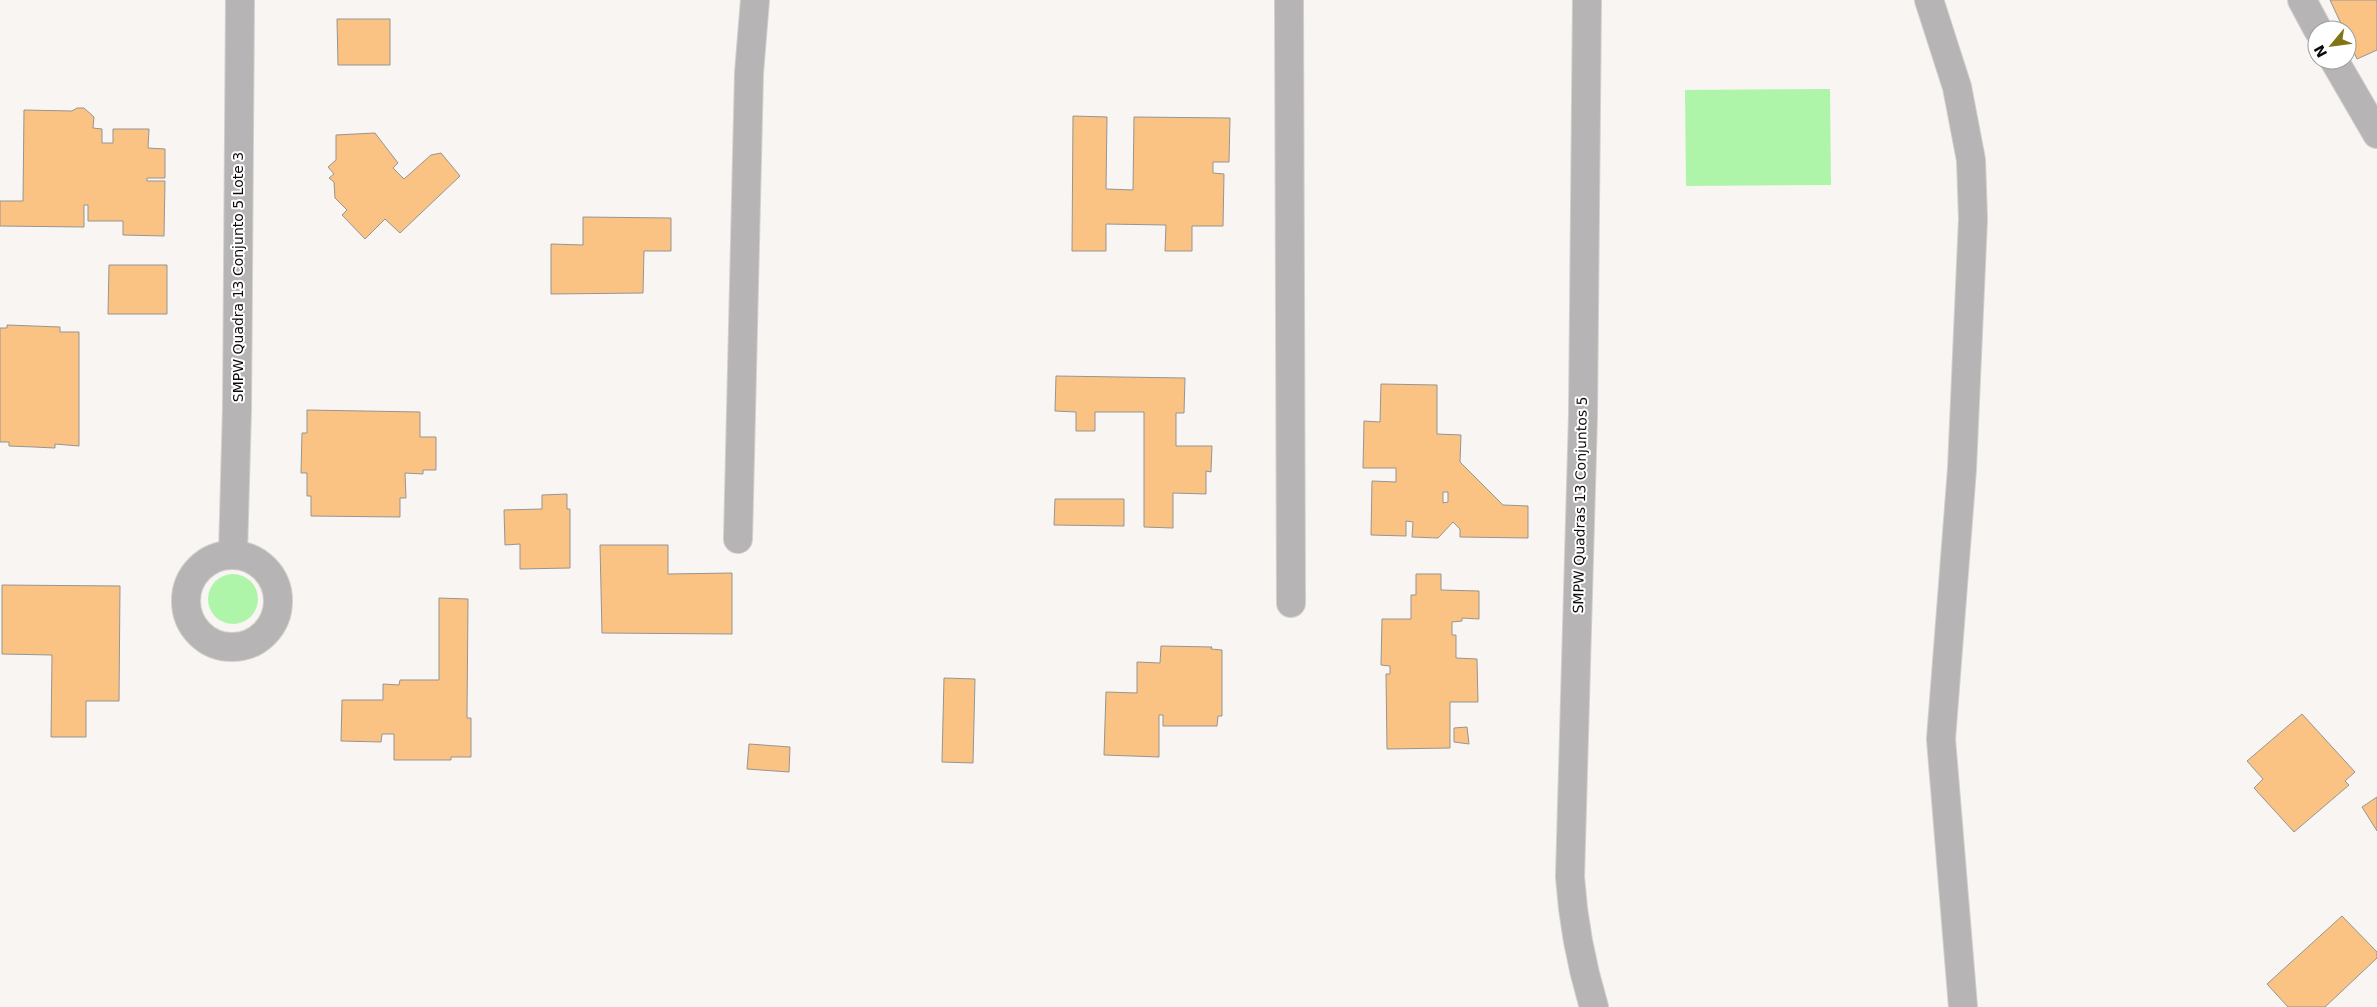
<svg xmlns="http://www.w3.org/2000/svg" width="2377" height="1007" viewBox="0 0 2377 1007" font-family="'DejaVu Sans',sans-serif">
  <style>
    .green { fill: #aff5a9 }
    .building { fill: #fac384; stroke: #979591; fill-rule: evenodd }
    .lines { fill: none; stroke-linecap: round; stroke-linejoin: round }
    .street-casing { stroke: #d2d0cd; stroke-width: 30 }
    .street { stroke: #b6b4b4; stroke-width: 28 }
    .labels { text-anchor: middle; dominant-baseline: central; stroke-width: 4; stroke-linejoin: round; paint-order: stroke }
    .street-label { font-size: 14px; fill: #0d0c0b; stroke: #fff }
  </style>
  <rect width="100%" height="100%" fill="#f8f5f2"/>
  <g class="green">
    <polygon points="1830,89 1831,185 1686,186 1685,90"/>
    <circle cx="233" cy="599" r="25"/>
  </g>
  <g class="building">
    <polygon points="2330,0 2377,0 2377,50 2357,59 2347,37 2347,30 2344,30"/>
    <polygon points="337,19 390,19 390,65 338,65"/>
    <polygon points="77,108 84,108 94,117 93,128 102,129 102,143 113,143 113,129 149,129 148,148 165,149 165,178 147,178 147,181 165,181 164,236 123,235 123,221 88,221 88,205 84,205 84,227 0,226 0,201 23,201 24,110 72,111"/>
    <polygon points="1073,116 1107,117 1106,189 1133,190 1134,117 1230,118 1229,162 1213,162 1213,173 1224,174 1223,226 1192,226 1192,251 1165,251 1166,225 1106,224 1106,251 1072,251"/>
    <polygon points="375,133 398,163 393,168 404,179 431,155 441,153 460,176 400,233 385,219 365,239 342,215 347,210 335,198 334,182 329,178 334,174 328,167 336,160 336,135"/>
    <polygon points="583,217 671,218 671,251 644,251 643,293 551,294 551,244 583,245"/>
    <polygon points="109,265 167,265 167,314 108,314"/>
    <polygon points="7,325 60,327 60,332 79,332 79,446 55,444 55,448 34,447 9,446 9,442 0,442 0,328 7,328"/>
    <polygon points="1056,376 1185,378 1184,413 1176,413 1176,446 1212,446 1211,472 1206,471 1206,494 1173,493 1173,528 1144,527 1144,412 1095,412 1095,431 1076,431 1076,412 1055,411"/>
    <path d="M1381 384 1437 385V434L1461 435 1460 462 1503 505 1528 506V538L1460 537V529L1453 522 1438 538 1412 537 1413 522 1406 521V536L1371 535 1372 481 1396 482V468H1363L1364 421 1380 422ZM1443 492H1448V502L1443 503Z"/>
    <polygon points="307,410 420,412 420,437 436,437 436,470 423,470 423,474 405,473 406,498 400,498 400,517 311,516 311,496 307,496 307,473 301,473 302,433 307,433"/>
    <polygon points="567,494 567,509 570,509 570,568 520,569 520,544 505,545 504,510 542,509 542,495"/>
    <polygon points="1055,499 1124,499 1124,526 1054,525"/>
    <polygon points="600,545 668,545 668,574 732,573 732,634 602,633"/>
    <polygon points="1416,574 1441,574 1441,590 1479,591 1479,619 1462,618 1462,621 1452,622 1452,635 1456,635 1456,658 1477,659 1478,702 1450,702 1450,748 1387,749 1386,674 1390,674 1390,666 1381,665 1382,619 1411,619 1411,595 1416,595"/>
    <polygon points="2,585 120,586 119,701 86,701 86,737 51,737 52,655 2,654"/>
    <polygon points="439,598 468,599 467,718 471,718 471,757 451,757 451,760 394,760 394,734 382,734 381,742 341,741 342,700 383,700 383,684 399,685 400,680 439,680"/>
    <polygon points="1161,646 1212,647 1211,649 1222,650 1222,716 1218,716 1217,726 1163,726 1163,715 1159,715 1159,757 1104,755 1106,692 1137,693 1137,662 1160,663"/>
    <polygon points="944,678 975,679 973,763 942,762"/>
    <polygon points="2302,714 2355,772 2345,781 2349,785 2294,832 2254,788 2263,779 2247,761"/>
    <polygon points="1467,727 1469,744 1454,742 1454,728"/>
    <polygon points="749,744 790,747 789,772 747,769"/>
    <polygon points="2377,797 2377,831 2362,807"/>
    <polygon points="2342,916 2377,952 2377,958 2325,1007 2288,1007 2267,984"/>
  </g>
  <g class="lines">
    <g class="street-casing">
      <g id="street">
        <polyline points="1289,0 1291,603"/>
        <path d="M1587 0 1583 415 1570 877C1573 922 1581 964 1594 1007"/>
        <polyline points="1929,0 1957,87 1971,160 1973,219 1962,469 1941,739 1963,1007"/>
        <polyline points="2302,0 2318,30"/>
        <polyline points="2334,60 2377,134"/>
        <polyline points="738,539 749,73 755,0"/>
        <polyline points="233,554 237,408 240,0"/>
        <circle cx="232" cy="601" r="46"/>
      </g>
    </g>
    <use href="#street" class="street"/>
  </g>
  <g class="labels">
    <g class="street-label">
      <text transform="translate(238 277) rotate(-90)">SMPW Quadra 13 Conjunto 5 Lote 3</text>
      <text transform="translate(1580 505) rotate(-89)">SMPW Quadras 13 Conjuntos 5</text>
    </g>
  </g>
  <g transform="translate(2332 45) rotate(241)"><circle r="24" fill="#ffffff" stroke="#9e9e9d"/>
  <path d="M0-4L9 19L0 12L-9 19Z" fill="#807417"/>
  <text y="-8" font-size="14" font-weight="bold" text-anchor="middle" fill="#0d0c0b">N</text>
  </g>
</svg>
